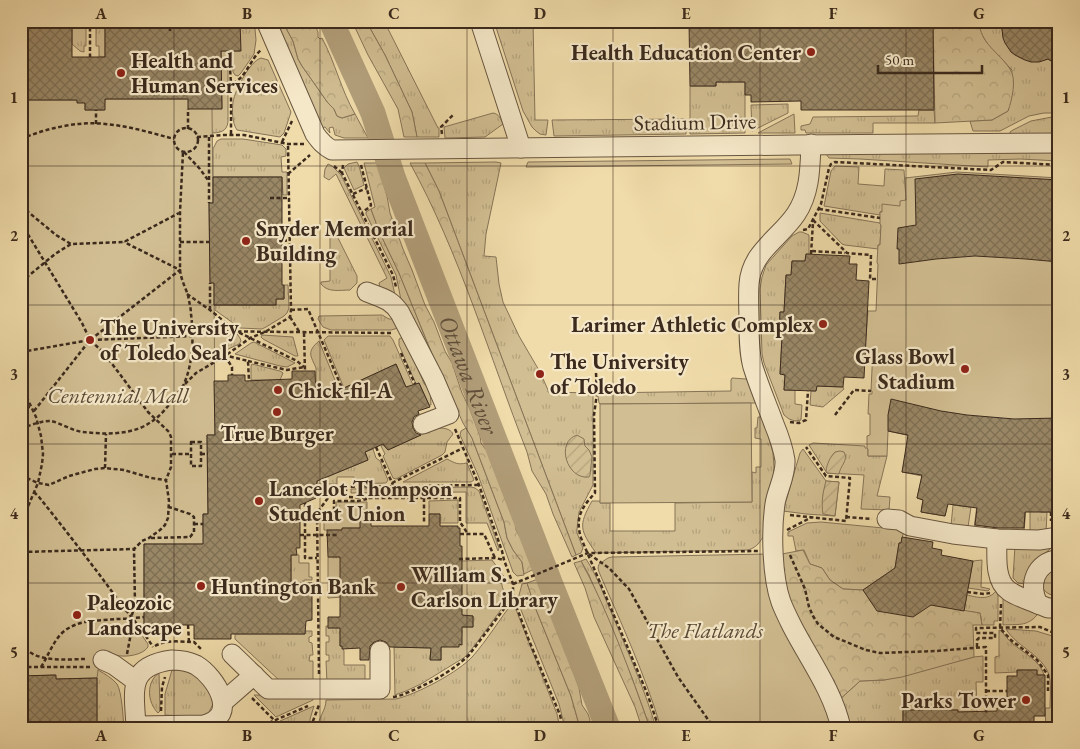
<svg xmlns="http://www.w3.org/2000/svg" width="1080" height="749" viewBox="0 0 1080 749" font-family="'EB Garamond',serif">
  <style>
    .grass { fill: url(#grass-tufts); stroke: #867458 }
    .forest { fill: url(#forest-crowns); stroke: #867458 }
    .park { fill: #d1be92; stroke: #867458 }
    .garden { fill: url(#garden-furrows); stroke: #867458 }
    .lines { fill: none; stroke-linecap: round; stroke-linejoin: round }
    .river { stroke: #b29f7a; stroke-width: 25 }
    .building { fill: url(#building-cross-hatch); stroke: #3b2a1d }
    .minor-casing { stroke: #685640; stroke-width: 21 }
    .path { stroke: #3b2a1d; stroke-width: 2.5; stroke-dasharray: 4 2.5; stroke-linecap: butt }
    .minor { stroke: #f5e8c8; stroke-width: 19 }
    .grid { fill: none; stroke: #3b2a1d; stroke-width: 1; stroke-opacity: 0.55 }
    .poi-dot { fill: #8f2418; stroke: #f5e8c8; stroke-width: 2 }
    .labels { text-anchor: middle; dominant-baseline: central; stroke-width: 4.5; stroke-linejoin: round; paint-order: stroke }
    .poi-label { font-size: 22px; font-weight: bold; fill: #3b2a1d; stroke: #f5e8c8; text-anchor: start }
    .street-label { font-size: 22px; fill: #3b2a1d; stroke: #f5e8c8 }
    .park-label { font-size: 22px; font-style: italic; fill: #594834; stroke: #f5e8c8 }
    .water-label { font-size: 24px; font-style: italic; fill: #5f4d39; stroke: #f5e8c8 }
    .neatline { fill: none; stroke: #3b2a1d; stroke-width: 2 }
    .grid-label { font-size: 16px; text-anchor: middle; font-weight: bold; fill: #3b2a1d }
  </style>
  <defs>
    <pattern id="grass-tufts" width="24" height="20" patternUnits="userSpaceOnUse" patternTransform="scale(1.25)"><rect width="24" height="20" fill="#d1be92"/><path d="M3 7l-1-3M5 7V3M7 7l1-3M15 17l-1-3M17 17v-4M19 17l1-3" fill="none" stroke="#b4a37d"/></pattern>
    <pattern id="forest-crowns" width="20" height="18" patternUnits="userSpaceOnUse" patternTransform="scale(1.25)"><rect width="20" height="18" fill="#d1be92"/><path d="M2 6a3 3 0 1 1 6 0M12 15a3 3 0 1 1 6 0" fill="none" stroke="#b4a37d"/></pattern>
    <pattern id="garden-furrows" width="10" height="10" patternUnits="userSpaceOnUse" patternTransform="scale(1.25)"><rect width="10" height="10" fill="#d1be92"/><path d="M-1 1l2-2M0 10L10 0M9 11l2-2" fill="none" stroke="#b4a37d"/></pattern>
    <pattern id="building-cross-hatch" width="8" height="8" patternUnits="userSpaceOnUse" patternTransform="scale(1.25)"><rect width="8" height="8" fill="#998766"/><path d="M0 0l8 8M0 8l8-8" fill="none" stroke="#7e6f53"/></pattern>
  </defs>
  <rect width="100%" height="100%" fill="#f0dcaa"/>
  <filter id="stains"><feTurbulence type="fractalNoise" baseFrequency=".004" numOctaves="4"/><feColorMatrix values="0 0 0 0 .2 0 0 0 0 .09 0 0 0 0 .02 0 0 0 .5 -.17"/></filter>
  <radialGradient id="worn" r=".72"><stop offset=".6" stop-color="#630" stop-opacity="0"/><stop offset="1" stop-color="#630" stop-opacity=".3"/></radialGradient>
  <g class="grass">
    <polygon points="96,21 105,21 105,57 99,57 99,46 96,46"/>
    <polygon points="275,21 283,21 287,27 287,30 293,41 298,59 302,66 328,103 334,109 337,116 342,118 355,114 368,138 344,138 335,135 333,127 329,128 330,133 325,127 321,128"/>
    <polygon points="366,21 384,21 438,128 439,128 439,137 417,137 412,112 385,55"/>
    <polygon points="494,21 533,21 535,120 548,120 546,135 540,134 536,131 532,127 523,111"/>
    <path d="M979 21H1000L997 25 1002 29C1006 54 1023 66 1048 59L1059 66V113H1044L1029 116 1000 131H973L970 121 992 120 1008 111 1012 70 988 45 979 30Z"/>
    <polygon points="240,23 250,24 255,29 256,40 254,54 241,73 238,76 235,75 233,72 232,51 240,51"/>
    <polygon points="82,24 85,24 86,26 86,46 84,46 84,52 80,51 72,44 72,27"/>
    <path d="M221 51H228V122C227 132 219 133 210 133L194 109 222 108Z"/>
    <path d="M261 58 268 60 291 112 284 133 280 137 237 130C232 123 232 110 233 102 235 90 250 61 261 58Z"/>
    <polygon points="716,82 745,82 745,133 690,134 690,86 716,86"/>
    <polygon points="788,104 788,113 752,131 751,105"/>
    <polygon points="919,110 934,110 935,123 873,123 873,133 806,133 805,130 801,130 801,126 810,124 813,117 918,116"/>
    <path d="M493 113C499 114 501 119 503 124L485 137 445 138 444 127Z"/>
    <polygon points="794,114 795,133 758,133"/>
    <polygon points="1052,117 1059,118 1059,135 1010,134 1010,132 1013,130 1031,121"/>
    <polygon points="686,119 686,134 554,136 552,120"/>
    <polygon points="221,139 243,139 282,145 286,149 286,156 281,157 282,172 287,172 287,195 283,195 282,177 213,177 213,149 217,141"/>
    <polygon points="1059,150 1059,161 1020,159 988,160 988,167 860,159 829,158 826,154"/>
    <polygon points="790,159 792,164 526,167 528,162"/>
    <polygon points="357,162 359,166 364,185 354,190 344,168 348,164"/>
    <polygon points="496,162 501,163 486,234 484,256 496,257 499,284 503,302 519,336 540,372 548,390 548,392 593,393 593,485 579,512 577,529 577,533 583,548 581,553 576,555 439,191 425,163"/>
    <polygon points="328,164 332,166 341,175 391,277 395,295 380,287 379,283 387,278 336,174 329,180 324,177 325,169"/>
    <polygon points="835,166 859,167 858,184 884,186 885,169 904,170 906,200 900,206 880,212 880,215 824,206 831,171"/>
    <polygon points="371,209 379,231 399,273 437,366 401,300 396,275 366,214 366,212"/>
    <polygon points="820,213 880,223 880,224 881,225 880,245 878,245 878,249 845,245 842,244 820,221"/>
    <path d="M332 232H333L336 234 357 276V283L350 290C340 290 328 293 321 284V282L330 281V238Z"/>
    <polygon points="799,232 802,232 809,235 809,254 806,254 805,261 792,261 791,275 786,275 784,312 780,312 779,337 782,337 780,374 785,375 784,390 795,390 795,404 802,405 801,420 795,421 789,419 784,415 764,363 762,354 760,289 762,277 766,265 792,236"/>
    <polygon points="284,285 288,285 289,308 287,313 284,316 266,327 262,329 240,328 215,310 215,305 276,305 276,299 284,299"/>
    <polygon points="382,315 389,319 395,319 398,328 391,330 331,330 323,327 318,319 319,316"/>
    <polygon points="203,333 237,334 240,338 241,341 239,344 224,351 208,347"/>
    <polygon points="262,335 293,337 298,356 295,356 263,339 261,337"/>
    <polygon points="328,336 390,336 393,340 413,385 406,388 396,364 344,388 324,340"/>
    <polygon points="403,337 425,385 430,386 431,405 429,405 419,383 416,384 399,345 399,339"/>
    <path d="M319 341 339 390 316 399V368C311 356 306 352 319 341Z"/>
    <polygon points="254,342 256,343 295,363 287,367 280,366 235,354 251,343"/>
    <polygon points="252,364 280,371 283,373 280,380 251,380 251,366"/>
    <polygon points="732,378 746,379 750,381 758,403 600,404 599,403 598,396 600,393 731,391 731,380"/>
    <polygon points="817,386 843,387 844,389 823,407 810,405 811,391 816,391"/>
    <path d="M758 417H763L773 453 774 467 768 538 763 537C759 544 754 549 747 550L596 553C580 530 578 526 592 501H600V503H610V531H675V503L752 502V472L756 473V467H761V439L755 438V428H757Z"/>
    <path d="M436 428C443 428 450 428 453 434L447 442 445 452 442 455 396 479 393 478 383 456 385 454 381 446 383 445 388 450Z"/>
    <polygon points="466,428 472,438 504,522 507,538 513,550 522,562 524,575 517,576 513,572 478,475 460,435 461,431"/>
    <polygon points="813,443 865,446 865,448 868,448 868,456 887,456 877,496 890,497 889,510 861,509 864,475 827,473 809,445"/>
    <polygon points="373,449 376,458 380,461 388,480 386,483 355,484 354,477 337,477 337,484 317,484 317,481 368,460 365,452"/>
    <polygon points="803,449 826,481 839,482 835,516 806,514 783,511 800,453"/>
    <path d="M447 459C455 463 457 465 467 463L474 480 471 482H403Z"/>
    <polygon points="471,487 475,488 479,491 499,548 498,551 487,523 466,523 466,492 351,493 351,489"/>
    <polygon points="458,500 458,523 440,523 440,514 429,514 429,501"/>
    <polygon points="336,502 367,502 367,515 360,528 343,528 342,530 324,530 324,520 336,520"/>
    <polygon points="953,505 971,507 968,527 951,526"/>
    <polygon points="1030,507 1041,512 1047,512 1046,533 1030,533"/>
    <polygon points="821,522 904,530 901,543 899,543 895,568 863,590 843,589 830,580 822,568 810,564 804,550 796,551 793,536 788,536 788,532 807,523"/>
    <polygon points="1015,546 1050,547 1050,549 1040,558 1025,584 1018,583 1013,578"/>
    <polygon points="291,555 299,555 299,563 309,563 309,577 312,577 312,580 304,580 304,593 291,593"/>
    <polygon points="328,557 343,557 343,597 328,598"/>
    <path d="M586 559C598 577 605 599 614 619 629 655 645 690 656 728H650L632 678 589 575 581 561Z"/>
    <path d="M492 560 505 578C500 582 502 587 504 591L510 594V597L503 607 475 645 465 657 421 684 406 691 395 695 394 647 431 648 430 659 441 660V645H461L462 631 460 627H473V616L459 615 461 561Z"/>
    <polygon points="982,560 981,587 990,589 988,591 968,588 973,561"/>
    <path d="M1059 567V597C1051 595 1046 594 1042 587 1045 575 1048 573 1059 567Z"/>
    <polygon points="527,583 535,607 571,696 580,728 565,728 559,704 521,610 518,599 522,584"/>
    <path d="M996 591 998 592V621H994V625H982L980 613 964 611 967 595C977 597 988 601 996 591Z"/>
    <path d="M1003 594 1035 611 1037 615C1027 627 1017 624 1003 625Z"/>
    <path d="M513 602 557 714 560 728H318C318 717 326 711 326 700L396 699C417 694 459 672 473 656 487 640 500 619 513 602Z"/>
    <polygon points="326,626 328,626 328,628 342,628 340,632 340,646 342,646 344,651 344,665 365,665 365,683 327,683 326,661 329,661 329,655 326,655 326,642 329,642 329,636 326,636"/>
    <path d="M1006 629 1036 631 1059 638V728H1046L1045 708H1050C1050 699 1051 689 1050 680 1047 656 1017 648 1006 629Z"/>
    <path d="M999 630 1001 631C1005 635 1008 640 1012 643 1022 652 1041 661 1044 675H1037V670H1017V672L995 673V657L999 656Z"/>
    <polygon points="305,631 312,631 312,636 309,637 309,642 312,643 313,655 310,655 309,661 313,661 313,684 280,681 235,639 235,634 305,634"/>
    <polygon points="983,656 983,682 976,682 977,712 958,712 958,710 903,710 903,728 847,728 838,701 860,681 884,680 974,657"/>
    <path d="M98 670C105 674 112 678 117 684 122 692 123 718 124 728H97V678L56 679Z"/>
    <polygon points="172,670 183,670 192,672 209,687 213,704 209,712 199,717 165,715 165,694"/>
    <path d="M159 673 160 711 158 713C147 702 146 682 159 673Z"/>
    <polygon points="254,695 313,695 313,700 276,717"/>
    <polygon points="314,706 310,719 310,728 284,728 280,724 280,721"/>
  </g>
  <g class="forest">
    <path d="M283 21H308L314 23 318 32V37L320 39 322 38C335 62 341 90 355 114L342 118 337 116 334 109 328 103 302 66 298 59 293 41 287 30V27Z"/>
    <polygon points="352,21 366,21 385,55 412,112 417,137 404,137 398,109 368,55"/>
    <path d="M933 21H979C980 44 999 52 1010 69 1017 79 1012 100 1008 111L992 120 935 123Z"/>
    <polygon points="364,163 377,163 387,196 390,213 403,249 412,270 425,305 434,322 445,351 452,363 462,393 469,407 480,436 481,443 489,454 504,491 515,522 516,530 523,542 532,566 534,569 524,574 522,562 513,550 507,538 504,522 472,438 463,423 437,366 399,273 379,231 371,209 375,207"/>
    <path d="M410 163H425L439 191 576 555 572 557 553 514 546 494 532 471 527 452C489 355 460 254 410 163Z"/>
    <polygon points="803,550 810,564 822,568 830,580 843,589 863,590 878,611 931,605 980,613 982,625 973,625 974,657 902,677 884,680 860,681 838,701 788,604 782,554"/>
    <path d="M581 561C609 613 630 672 650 728H642L635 707 594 617 585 588 574 563Z"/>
    <polygon points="538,579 543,596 550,608 558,616 565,634 562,639 579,688 582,705 588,714 590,720 587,728 580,728 571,696 535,607 527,583"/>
  </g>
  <g class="park">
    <path d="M105 99H188L212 109 213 203H209L210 282 214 283 215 435H207L208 514H203V533L219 544H144V625L143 637 148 644V647C143 655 125 658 116 655 113 654 111 652 108 651L98 670 97 678 56 679 55 675 21 676V100H77L85 103V110H104Z"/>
    <polygon points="957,172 1059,178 1059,523 1055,523 1054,512 1041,512 1041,508 1026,507 1024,532 974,529 977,505 972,505 971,507 953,505 954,502 948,501 945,516 921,512 923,500 917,498 922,476 902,472 911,436 888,431 887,456 868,456 868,449 867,448 867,436 870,435 870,414 868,414 869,394 872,394 872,391 871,391 873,348 865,348 868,311 876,311 878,264 877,263 878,245 880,245 881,225 880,224 880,212 882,212 882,204 900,206 900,201 906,200 905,178"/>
    <polygon points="751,403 752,502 600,503 600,404"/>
    <path d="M768 554 817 686 834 728H661C645 674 621 623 599 572L598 568 599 564 608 558 612 557Z"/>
  </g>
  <g class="garden">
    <path d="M577 435 584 439 585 446 589 450 592 457 590 475 589 477C567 480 555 442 577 435Z"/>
    <path d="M840 451 844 452C849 460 840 466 839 474L827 473 826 471C827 464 830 457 835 452Z"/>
    <path d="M826 481 839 482 835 516 823 514C821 502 823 492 826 481Z"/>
  </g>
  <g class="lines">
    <path class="river" id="s1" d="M331 21 373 113 393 177 551 585 608 728"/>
  </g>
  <g class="building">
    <polygon points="21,21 72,21 72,57 105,57 105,21 230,21 230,23 240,23 241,51 221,51 222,109 188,109 188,99 105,99 105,110 85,110 85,103 77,103 77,100 21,100"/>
    <polygon points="689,21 933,21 934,110 801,110 801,101 751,102 751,95 745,95 745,82 716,82 716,86 690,86"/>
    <polygon points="1001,21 1059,21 1059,66 1048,59 1039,62 1031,62 1025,60 1015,55 1011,52 1005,43 1003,38"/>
    <polygon points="958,174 1059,180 1059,262 1026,259 975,256 936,259 899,264 899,249 897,249 898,228 916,225 915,179"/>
    <polygon points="213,177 282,177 282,285 284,285 284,299 276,299 276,305 214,305 214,283 210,283 209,203 213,203"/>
    <polygon points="806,254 850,256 849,264 857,264 856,280 869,281 864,378 844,377 843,387 817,386 816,391 784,390 785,375 780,374 782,337 779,337 780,312 784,312 786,275 791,275 792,261 805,261"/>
    <polygon points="396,364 406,387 419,383 430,407 418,411 419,414 414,417 412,422 413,428 416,433 421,435 388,450 383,444 365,452 368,460 317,481 316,498 300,505 300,548 296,548 297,555 291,555 291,583 312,583 312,620 306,621 305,634 231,634 231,639 194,639 194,625 144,625 144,544 203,544 203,514 208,514 207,435 215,435 214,381 228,381 228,375 245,375 245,381 292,379 292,371 315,371 316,399 344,388"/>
    <polygon points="891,399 941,411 967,415 1014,419 1059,418 1059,512 1025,512 1024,528 998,528 975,525 977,508 948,504 945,516 921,512 923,500 917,498 922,475 902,472 908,435 888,431 888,415"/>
    <polygon points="429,514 440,514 440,526 458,526 458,528 460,528 460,546 462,546 462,615 473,616 473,627 462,627 462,645 459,644 459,647 441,647 441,660 430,660 431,648 390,647 386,642 380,640 374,642 370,646 369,660 360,660 360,648 342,649 342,646 340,646 340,628 328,628 328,617 340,617 340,557 328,557 327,530 342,530 342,528 360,528 360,515 371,515 371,526 429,526"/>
    <polygon points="902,537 933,542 932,548 942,550 941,555 973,561 964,611 931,605 913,617 877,611 863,590 895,568 899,543 901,543"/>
    <polygon points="1017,670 1037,670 1037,675 1045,675 1045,716 1034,716 1034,725 1024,725 1023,728 903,728 903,710 958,710 958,712 997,711 997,708 1007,708 1007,676 1017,676"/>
    <polygon points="56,675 56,679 97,678 97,728 21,728 21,676"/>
  </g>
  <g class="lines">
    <g class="minor-casing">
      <g id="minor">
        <path d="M266 21 315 134C320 141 324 146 332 150L797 145 1059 143"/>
        <polyline points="480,21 521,148"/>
        <path d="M811 144C810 169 810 193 796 214 780 238 751 252 749 284 748 297 749 310 749 322 749 337 749 353 753 367 759 386 767 405 774 424 779 436 783 448 785 460 786 476 777 490 775 504 771 531 772 577 781 602 784 610 788 618 792 626 809 659 833 691 841 728"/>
        <path d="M367 292C382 298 391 299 400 313L434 379 449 414 423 424"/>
        <polyline points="887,519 899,520 910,526 953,534 997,539 1039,540 1059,537"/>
        <path d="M997 539C997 555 994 581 1009 591 1018 597 1029 600 1038 604"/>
        <path d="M1059 559C1035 563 1028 584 1038 604L1048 608H1059"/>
        <polyline points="232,654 268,689 380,689 380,651"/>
        <polyline points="103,660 114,665 136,681"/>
        <path d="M172 660C181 660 188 661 196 665 216 677 240 716 204 725L136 726C134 690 127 666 172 660Z"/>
        <polyline points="223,702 254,675"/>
      </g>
    </g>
    <g class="path">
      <polyline points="90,21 90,57"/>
      <polyline points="170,31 170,21"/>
      <polyline points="229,51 231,84"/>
      <polyline points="96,124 96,110"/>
      <circle cx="186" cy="140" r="12"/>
      <polyline points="188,129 188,109"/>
      <path d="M231 134V84C246 79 250 59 262 49"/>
      <polyline points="442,134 441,127 454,114"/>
      <polyline points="197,137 223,135 244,135 288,144 304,144"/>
      <polyline points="209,137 209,203"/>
      <path d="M21 139C47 128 78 121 105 124 129 126 152 133 174 139"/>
      <polyline points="282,142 292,121"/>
      <polyline points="184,152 200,169 208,180"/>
      <polyline points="343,165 342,173 393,275 396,287"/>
      <polyline points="361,165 371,205 370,207 362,212"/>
      <polyline points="334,166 342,173"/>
      <polyline points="288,174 310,155"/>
      <polyline points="353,194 367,188"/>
      <polyline points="270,198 289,198"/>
      <polyline points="21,206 56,235 71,244"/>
      <polyline points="819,209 880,218"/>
      <polyline points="813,220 847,253 871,255 870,279 877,279"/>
      <polyline points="21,223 82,323 90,340 104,353 148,412 169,432 171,437 171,467 166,480 169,501 168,518 165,525 160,530 149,538 142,541 134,549 21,552"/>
      <polyline points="803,230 808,229 821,204 829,168 831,164 835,162 991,170 1003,162 1059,165"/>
      <polyline points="283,241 290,240"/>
      <polyline points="180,242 209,242"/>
      <polyline points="812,251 845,253"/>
      <polyline points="811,254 813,222"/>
      <polyline points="21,282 55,254 71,244 124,242 179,213"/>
      <polyline points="187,294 210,310 236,331 297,361 304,367"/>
      <polyline points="210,310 210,283"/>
      <polyline points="291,310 308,309 342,388"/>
      <polyline points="290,317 300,333"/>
      <polyline points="192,331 393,333"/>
      <polyline points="304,333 305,371"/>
      <polyline points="192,347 248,361 249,381"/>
      <polyline points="21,352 90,340 192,336"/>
      <polyline points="401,353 415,384"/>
      <polyline points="225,356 232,367 232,375"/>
      <polyline points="248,361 287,370 304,367"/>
      <path d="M596 373 597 393 594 415 595 493C581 508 575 518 581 538L647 693 659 728"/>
      <polyline points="185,384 196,373 225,356 250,338 265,332 290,317 291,310 288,144"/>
      <polyline points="21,385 36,417 41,436 43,454 42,464 38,483 21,523"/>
      <polyline points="21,407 30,407"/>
      <polyline points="34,411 90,340 180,270 124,242"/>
      <polyline points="835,415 854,390 871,391"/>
      <polyline points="790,422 799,423 806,420 808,391"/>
      <path d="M21 429C27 426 44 420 51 421 61 423 72 431 83 432 102 434 122 435 140 428 154 422 163 413 172 401 175 396 180 391 183 386 193 365 194 337 191 314 191 308 189 302 188 295 185 287 181 279 180 270V212L183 152"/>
      <polyline points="455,429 479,485 502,551 504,560 513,584 513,597 528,638 560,715 563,728"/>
      <rect x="191" y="442" width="10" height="24"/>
      <polyline points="376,447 393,485"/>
      <polyline points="172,454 190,454"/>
      <polyline points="201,454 208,454"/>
      <polyline points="105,468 106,434"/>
      <polyline points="21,475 31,480 38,483 49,485 69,476 95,469 105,468 124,470 151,478 165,480"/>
      <polyline points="392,483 463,448"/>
      <polyline points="346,487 346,497 371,498 460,498 460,522 468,534"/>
      <path d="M34 492 39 497C67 532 95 568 121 604 132 618 144 632 153 647"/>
      <polyline points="424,498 424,523"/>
      <polyline points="305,503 305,558 317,558"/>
      <polyline points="1051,512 1051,521"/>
      <polyline points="304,513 334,513 334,501 358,501 367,499"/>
      <polyline points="790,515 846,521 850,478 826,476 806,447"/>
      <polyline points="846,517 872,519"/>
      <polyline points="194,524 203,524"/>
      <polyline points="787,530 812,517"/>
      <polyline points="460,534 484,534 495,558"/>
      <polyline points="300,535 339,535"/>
      <polyline points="151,538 190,537 194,532 194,517 190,514 169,507"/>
      <polyline points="589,554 609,568 629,589 678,677 714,728"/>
      <polyline points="790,555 805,589 809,607 813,616 818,624 834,637 866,650 880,653 936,651 986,647 986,715"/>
      <polyline points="459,559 495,558 504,560"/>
      <polyline points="513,584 588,553 758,551"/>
      <polyline points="967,592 984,594 990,593"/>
      <polyline points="1001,604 1000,628 1011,640 1037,660 1048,675 1048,691"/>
      <polyline points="188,625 189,642"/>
      <path d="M21 643C34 664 65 659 87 659"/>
      <path d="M155 646C167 639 182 642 194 642L201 649"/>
      <polyline points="977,647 977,640 979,638 995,638 995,633 976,633 976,628 1040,627 1059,635"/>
      <polyline points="127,654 131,633 131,618 135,605 134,549"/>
      <polyline points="21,659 27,651"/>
      <polyline points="21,667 90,667"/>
      <path d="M41 667C48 656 52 644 61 634 76 619 98 621 117 619 126 619 135 618 144 617"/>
      <polyline points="319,674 317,513 336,487 479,485"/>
      <polyline points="986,691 1007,691"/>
      <path d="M393 697C401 696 409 692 416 689 437 679 452 671 469 655L513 597"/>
      <polyline points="252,698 282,728"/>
      <polyline points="161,711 162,687 165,677"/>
      <polyline points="257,728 308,706"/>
      <polyline points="313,728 313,721 319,705"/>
    </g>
    <use href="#minor" class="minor"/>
  </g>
  <path class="grid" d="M174 21V728M320 21V728M467 21V728M613 21V728M760 21V728M906 21V728M21 166H1059M21 305H1059M21 444H1059M21 583H1059"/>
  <g class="poi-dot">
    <circle cx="811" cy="52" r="5"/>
    <circle cx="121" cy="73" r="5"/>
    <circle cx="246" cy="241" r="5"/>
    <circle cx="823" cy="324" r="5"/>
    <circle cx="90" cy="340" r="5"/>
    <circle cx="965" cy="369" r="5"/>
    <circle cx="540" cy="374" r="5"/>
    <circle cx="278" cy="390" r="5"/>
    <circle cx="277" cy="412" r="5"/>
    <circle cx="259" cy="501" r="5"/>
    <circle cx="201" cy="586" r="5"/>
    <circle cx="401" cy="587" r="5"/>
    <circle cx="77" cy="615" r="5"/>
    <circle cx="1026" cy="700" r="5"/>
  </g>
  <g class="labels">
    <g class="poi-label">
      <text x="801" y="52" text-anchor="end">Health Education Center</text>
      <text x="131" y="60">Health and<tspan x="131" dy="25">Human Services</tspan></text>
      <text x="256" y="228">Snyder Memorial<tspan x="256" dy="25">Building</tspan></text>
      <text x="813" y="324" text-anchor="end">Larimer Athletic Complex</text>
      <text x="100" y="327">The University<tspan x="100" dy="25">of Toledo Seal</tspan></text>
      <text x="955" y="356" text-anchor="end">Glass Bowl<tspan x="955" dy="25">Stadium</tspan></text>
      <text x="550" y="361">The University<tspan x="550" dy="25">of Toledo</tspan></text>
      <text x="288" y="390">Chick-fil-A</text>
      <text x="277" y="433" text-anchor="middle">True Burger</text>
      <text x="269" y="488">Lancelot Thompson<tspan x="269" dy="25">Student Union</tspan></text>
      <text x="411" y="574">William S.<tspan x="411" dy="25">Carlson Library</tspan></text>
      <text x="211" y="586">Huntington Bank</text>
      <text x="87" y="602">Paleozoic<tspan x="87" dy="25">Landscape</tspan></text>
      <text x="1016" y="700" text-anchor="end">Parks Tower</text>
    </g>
    <g class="street-label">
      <text transform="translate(695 122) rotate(-1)">Stadium Drive</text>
    </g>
    <g class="park-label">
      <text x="118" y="395">Centennial Mall</text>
      <text x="705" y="630">The Flatlands</text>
    </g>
    <g class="water-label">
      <text stroke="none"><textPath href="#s1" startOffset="380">Ottawa River</textPath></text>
    </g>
  </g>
  <rect width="1080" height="749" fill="none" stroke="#f0dcaa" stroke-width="55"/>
  <path d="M878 65v8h104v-8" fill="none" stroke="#3b2a1d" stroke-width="2.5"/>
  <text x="885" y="65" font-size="15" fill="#3b2a1d" stroke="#f5e8c8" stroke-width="4" paint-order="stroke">50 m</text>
  <rect x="28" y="28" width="1024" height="694" class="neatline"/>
  <g class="grid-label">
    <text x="101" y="19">A</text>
    <text x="247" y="19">B</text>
    <text x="394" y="19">C</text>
    <text x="540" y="19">D</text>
    <text x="686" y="19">E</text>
    <text x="833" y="19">F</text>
    <text x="979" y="19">G</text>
    <text x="14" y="103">1</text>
    <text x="1066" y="103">1</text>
    <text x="14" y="241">2</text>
    <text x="1066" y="241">2</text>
    <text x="14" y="380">3</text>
    <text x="1066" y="380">3</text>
    <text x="14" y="519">4</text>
    <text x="1066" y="519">4</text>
    <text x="14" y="658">5</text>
    <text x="1066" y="658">5</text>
    <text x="101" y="741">A</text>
    <text x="247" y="741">B</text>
    <text x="394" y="741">C</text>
    <text x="540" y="741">D</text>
    <text x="686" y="741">E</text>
    <text x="833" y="741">F</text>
    <text x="979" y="741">G</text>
  </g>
  <rect width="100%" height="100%" filter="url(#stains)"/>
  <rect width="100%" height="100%" fill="url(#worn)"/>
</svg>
